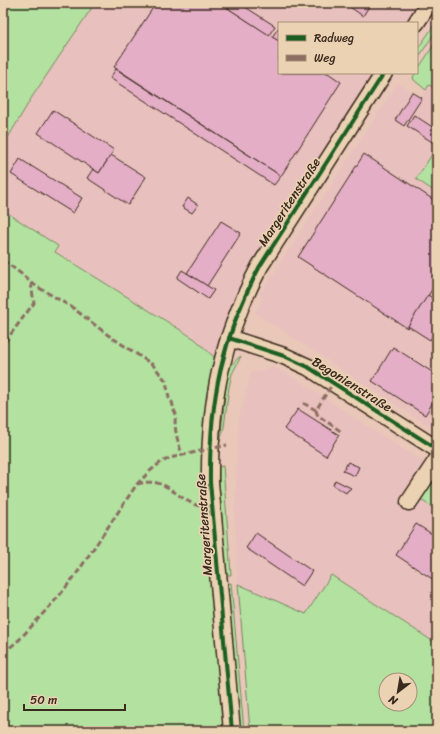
<svg xmlns="http://www.w3.org/2000/svg" width="440" height="734" viewBox="0 0 440 734" font-family="Sriracha,sans-serif">
  <style>
    .built { fill: #e8c0bd }
    .green { fill: #b2e1a0; stroke: #76865f; fill-rule: evenodd }
    .building { fill: #e4aec6; stroke: #3b2a1e }
    .lines { fill: none; stroke-linecap: round; stroke-linejoin: round }
    .minor-casing { stroke: #3b2a1e; stroke-width: 19 }
    .minor { stroke: #ebd2b3; stroke-width: 16 }
    .quiet { stroke: #8d6e63; stroke-width: 3; stroke-dasharray: 6 3; stroke-linecap: butt }
    .cycleway-casing { stroke: #ebd2b3; stroke-width: 6 }
    .cycleway { stroke: #1b5e20; stroke-width: 4 }
    .labels { text-anchor: middle; dominant-baseline: central; stroke-width: 3.5; stroke-linejoin: round; paint-order: stroke }
    .street-label { font-size: 13px; fill: #3b2a1e; stroke: #ebd2b3 }
  </style>
  <rect width="100%" height="100%" fill="#e9c7b9"/>
  <filter id="ink" filterUnits="userSpaceOnUse"><feTurbulence type="fractalNoise" baseFrequency=".025" numOctaves="2"/><feDisplacementMap in="SourceGraphic" scale="8" xChannelSelector="R" yChannelSelector="G"/><feConvolveMatrix kernelMatrix="1 2 1 2 8 2 1 2 1" color-interpolation-filters="sRGB"/></filter>
  <g filter="url(#ink)">
    <g class="built">
      <polygon points="95,3 420,3 407,23 279,23 279,73 375,73 216,359 195,339 55,252 58,246 3,210 3,146 32,97"/>
      <polygon points="398,83 421,98 429,85 437,89 437,147 416,179 437,193 437,431 255,313 262,298 260,295 261,293"/>
      <polygon points="273,367 296,379 407,452 426,463 437,467 437,475 421,500 437,510 437,644 331,575 306,614 238,584 235,512 239,421 251,373"/>
    </g>
    <g class="green">
      <polygon points="3,3 95,3 32,97 3,146"/>
      <polygon points="437,21 437,29 417,60 417,50"/>
      <polygon points="437,40 437,89 429,85 426,90 414,80 413,77"/>
      <polygon points="437,147 437,193 416,179"/>
      <polygon points="3,210 58,246 55,252 195,339 216,359 205,504 201,504 205,560 210,561 225,731 3,731"/>
      <polygon points="241,356 232,374 229,387 224,427 220,442 227,377 231,366 237,359"/>
      <polygon points="223,466 231,575 226,575 219,481 219,467"/>
      <polygon points="437,475 437,510 421,500"/>
      <path d="M331 575 437 644V731H250L238 584 306 614ZM386 680H410V704H386Z"/>
      <polygon points="231,583 244,731 238,731 225,584"/>
    </g>
    <g class="building">
      <polygon points="156,3 220,3 279,41 279,73 328,73 341,82 281,176 114,67"/>
      <polygon points="220,3 239,3 275,26 269,35"/>
      <polygon points="344,3 371,3 363,16"/>
      <polygon points="279,27 279,41 272,37"/>
      <polygon points="116,69 281,176 274,185 110,78"/>
      <polygon points="412,92 422,98 404,126 395,120"/>
      <polygon points="53,110 114,150 99,173 38,133"/>
      <polygon points="414,115 437,130 437,145 407,126"/>
      <polygon points="364,154 437,202 437,282 407,328 298,257"/>
      <polygon points="111,155 146,177 128,205 87,178 93,169 99,173"/>
      <polygon points="20,159 82,198 73,213 11,174"/>
      <polygon points="188,198 198,205 192,213 182,207"/>
      <polygon points="221,221 241,233 207,286 187,273"/>
      <polygon points="182,270 214,290 208,299 177,278"/>
      <polygon points="428,295 437,301 437,329 430,340 408,326"/>
      <polygon points="393,347 437,375 437,396 425,415 372,381"/>
      <polygon points="298,409 339,435 326,456 284,429"/>
      <polygon points="348,462 359,467 355,476 343,471"/>
      <polygon points="335,480 351,488 349,490 348,490 346,493 333,485"/>
      <polygon points="416,524 437,537 437,582 396,555"/>
      <polygon points="256,533 312,571 302,586 246,548"/>
    </g>
    <g class="lines">
      <g class="minor-casing">
        <g id="minor">
          <polyline points="416,23 429,3"/>
          <polyline points="229,338 284,356 308,367 437,449"/>
          <polyline points="409,502 437,460"/>
          <path d="M232 731 210 482C209 401 222 337 260 266L384 73"/>
        </g>
      </g>
      <use href="#minor" class="minor"/>
      <g class="quiet">
        <polyline points="3,260 24,276 31,283 34,303 7,339 3,349"/>
        <path d="M31 283 73 308 108 335 153 365 166 381 169 398 172 402 174 410 176 414C173 428 178 441 182 455"/>
        <polyline points="303,403 316,410 333,383"/>
        <polyline points="316,410 317,414 320,417 342,432"/>
        <path d="M137 484C166 476 173 496 196 505 200 506 204 507 208 507L209 515"/>
        <polyline points="3,653 19,640 59,596 77,573 137,484 150,471 160,463 170,458 227,445"/>
        <polyline points="3,730 3,731"/>
      </g>
      <g class="cycleway-casing">
        <g id="cycleway">
          <polyline points="229,338 284,356 308,367 437,449"/>
          <path d="M232 731 210 482C209 401 222 337 260 266L384 73"/>
        </g>
      </g>
      <use href="#cycleway" class="cycleway"/>
    </g>
  </g>
  <g class="labels">
    <g class="street-label">
      <text transform="translate(289 202) rotate(-57)">Margeritenstraße</text>
      <text transform="translate(352 384) rotate(32)">Begonienstraße</text>
      <text transform="translate(204 525) rotate(-94)">Margeritenstraße</text>
    </g>
  </g>
  <rect width="440" height="734" fill="none" stroke="#ebd2b3" stroke-width="16"/>
  <rect x="8" y="8" width="424" height="718" fill="none" stroke="#3b2a1e" stroke-width="1.5" filter="url(#ink)"/>
  <rect x="278" y="22" width="140" height="52" fill="#ebd2b3" stroke="#a58f77"/>
  <rect x="286" y="35" width="20" height="6" fill="#1b5e20" stroke="#a58f77"/>
  <text x="314" y="42" font-size="12" fill="#3b2a1e">Radweg</text>
  <rect x="286" y="55" width="20" height="6" fill="#8d6e63" stroke="#a58f77"/>
  <text x="314" y="62" font-size="12" fill="#3b2a1e">Weg</text>
  <g transform="translate(398 692) rotate(211)"><circle r="19" fill="#ebd2b3" stroke="#a58f77"/>
  <path d="M0-3L7 15L0 10L-7 15Z" fill="#3b2a1e"/>
  <text y="-6" font-size="11" font-weight="bold" text-anchor="middle" fill="#3b2a1e">N</text>
  </g>
  <path d="M24 704v6h101v-6" fill="none" stroke="#3b2a1e" stroke-width="2"/>
  <text x="30" y="704" font-size="12" fill="#3b2a1e" stroke="#ebd2b3" stroke-width="3" paint-order="stroke">50 m</text>
</svg>
